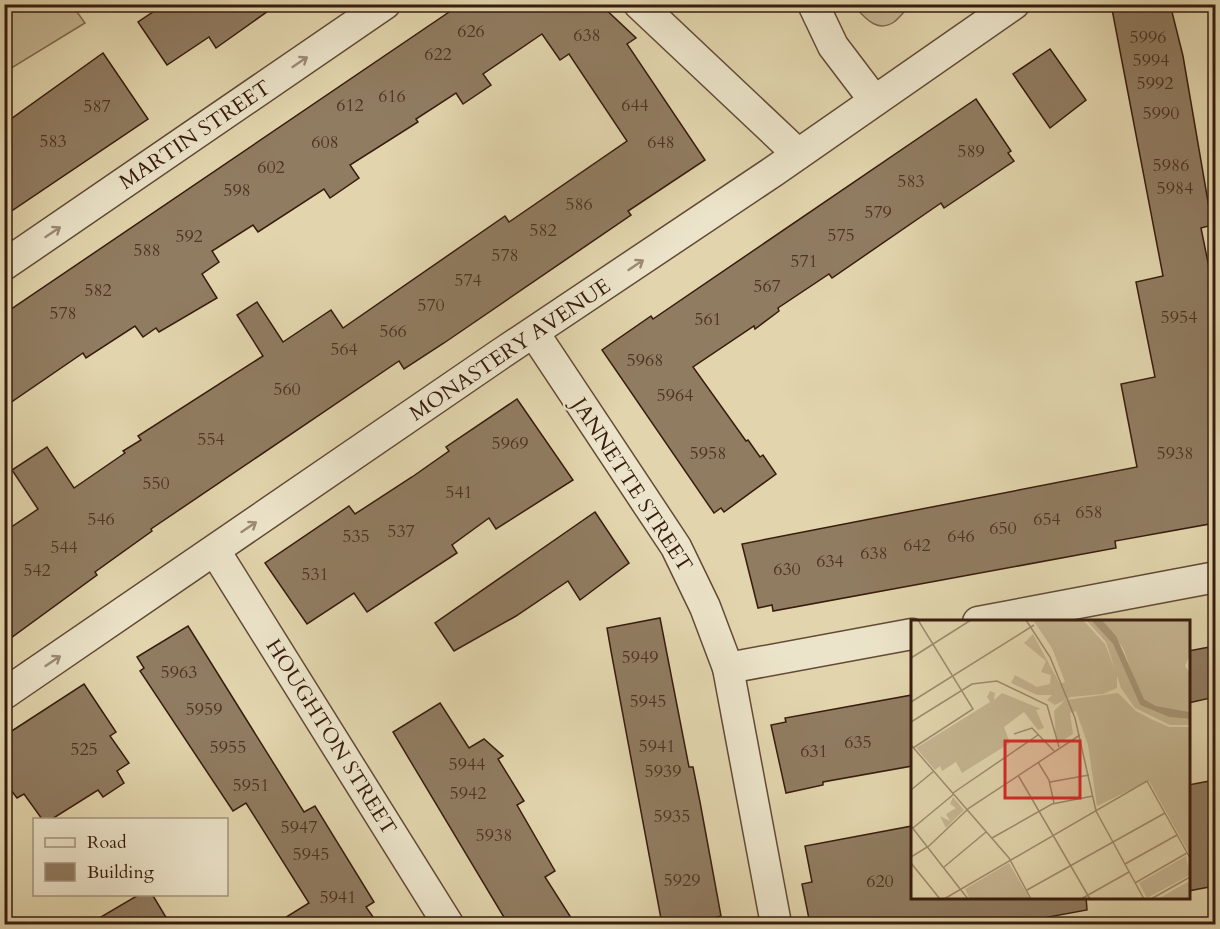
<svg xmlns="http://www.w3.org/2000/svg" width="1220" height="929" viewBox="0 0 1220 929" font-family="Cardo,serif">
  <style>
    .green { fill: #c5b692; stroke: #7e6950; stroke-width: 1.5 }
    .building { fill: #907c61; stroke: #381c0e; stroke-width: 1.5 }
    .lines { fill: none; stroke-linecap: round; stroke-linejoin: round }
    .street-casing { stroke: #624a36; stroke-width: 33 }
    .street { stroke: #ece4ca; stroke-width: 30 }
    .oneway { stroke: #9b8a75 }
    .labels { text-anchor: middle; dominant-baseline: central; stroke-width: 4.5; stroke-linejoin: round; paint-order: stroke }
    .number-label { font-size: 18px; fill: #4e3423 }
    .street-label { font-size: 21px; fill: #381c0e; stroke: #ece4ca }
    .inset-road { fill: none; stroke: #9e8b6d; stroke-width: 1.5 }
    .view { fill: #d62828; fill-opacity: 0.15; stroke: #d62828; stroke-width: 3 }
    .inset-edge { fill: none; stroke: #381c0e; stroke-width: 3 }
  </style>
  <rect width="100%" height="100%" fill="#e2d5ad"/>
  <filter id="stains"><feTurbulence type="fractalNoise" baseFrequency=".00333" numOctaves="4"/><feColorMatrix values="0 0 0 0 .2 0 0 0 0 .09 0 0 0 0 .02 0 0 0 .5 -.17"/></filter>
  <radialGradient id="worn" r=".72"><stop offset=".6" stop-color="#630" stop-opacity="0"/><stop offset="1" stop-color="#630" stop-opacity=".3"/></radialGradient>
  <g class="green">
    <polygon points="5,4 72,5 85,23 5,72"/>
    <path d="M853 5H912C905 9 901 17 894 22 876 34 864 16 853 5Z"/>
  </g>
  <g class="building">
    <polygon points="165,4 278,4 216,48 209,37 167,65 138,22"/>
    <polygon points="461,4 600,4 636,38 627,44 705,160 628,211 631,215 444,343 404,369 399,361 151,529 152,531 95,572 97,575 4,643 4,532 38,509 12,470 47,447 74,488 125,453 123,451 141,440 138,436 263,356 237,315 257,302 283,342 331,310 343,328 505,216 509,222 627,141 569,54 560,60 542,34 483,74 491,85 463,104 456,93 416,119 418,122 350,165 359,178 330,198 324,189 258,232 253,225 212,251 219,262 202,274 217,298 159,332 156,328 143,337 135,326 86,358 83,353 4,407 4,314"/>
    <polygon points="1111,4 1170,4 1183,56 1212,225 1201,228 1215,297 1215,523 1115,541 1116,548 773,611 772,605 758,608 742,544 1137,467 1121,384 1155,377 1136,282 1163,276"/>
    <polygon points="1050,49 1086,100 1050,128 1013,74"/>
    <polygon points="103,53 148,119 4,216 4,124"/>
    <polygon points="976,99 1011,151 1008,153 1014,161 944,208 941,203 832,278 829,274 778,308 779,311 755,329 754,326 693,367 746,441 748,440 760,457 763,455 776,474 724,512 721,508 714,513 602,350 651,316 653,319"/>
    <polygon points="517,399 573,480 496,529 489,518 452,545 457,553 367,612 354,593 307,624 265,563 349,506 355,514 412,477 449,451 446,447"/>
    <polygon points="595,512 629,563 580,600 568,581 516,616 454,651 435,623"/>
    <polygon points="660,618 689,767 693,767 700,802 721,916 716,917 717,924 662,924 611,651 607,628"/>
    <polygon points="188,626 304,812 315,806 374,902 366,907 378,924 275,924 309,903 246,803 233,811 140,671 144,668 137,657"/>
    <polygon points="1215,646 1215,697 1188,703 1188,651"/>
    <polygon points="84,684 116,732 110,736 129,763 117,771 124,783 103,797 98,790 52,819 42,819 24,794 17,798 4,781 4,736"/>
    <polygon points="912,695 912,766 823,782 823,785 786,793 771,725 786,722 785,718"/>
    <polygon points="440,703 469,748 484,739 503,756 498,759 524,801 517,805 555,871 545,877 575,924 508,924 393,732"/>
    <polygon points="1215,780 1215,886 1188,891 1188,785"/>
    <polygon points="912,826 912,897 1086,897 1087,910 1010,924 810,924 802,884 812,882 805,846"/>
    <polygon points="140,894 152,894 170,924 89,924"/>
  </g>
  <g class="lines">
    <g class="street-casing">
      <g id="street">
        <polyline points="639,4 798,154"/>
        <polyline points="813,4 833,46 874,100"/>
        <polyline points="4,265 385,4"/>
        <polyline points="534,333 676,547 705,607 728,668 776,924"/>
        <polyline points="215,551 448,924"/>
        <polyline points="978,622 1216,577"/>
        <polyline points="728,668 912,634"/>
        <polyline points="4,694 499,355 774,171 1014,4"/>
      </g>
    </g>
    <use href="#street" class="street"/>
  </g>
  <defs><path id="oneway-shaft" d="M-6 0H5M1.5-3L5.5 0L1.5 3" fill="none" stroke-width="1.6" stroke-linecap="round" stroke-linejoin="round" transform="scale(1.5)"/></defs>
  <g class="oneway">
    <use href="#oneway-shaft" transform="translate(300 62) rotate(-34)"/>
    <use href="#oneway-shaft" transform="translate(53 232) rotate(-34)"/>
    <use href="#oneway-shaft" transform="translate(636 265) rotate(-34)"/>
    <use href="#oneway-shaft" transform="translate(249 527) rotate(-34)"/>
    <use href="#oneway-shaft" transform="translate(53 661) rotate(-34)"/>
  </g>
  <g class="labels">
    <g class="number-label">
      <text x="471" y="31">626</text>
      <text x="587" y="35">638</text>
      <text x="1148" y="37">5996</text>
      <text x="438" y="54">622</text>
      <text x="1151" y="60">5994</text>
      <text x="1155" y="83">5992</text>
      <text x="392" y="96">616</text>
      <text x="350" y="105">612</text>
      <text x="635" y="105">644</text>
      <text x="97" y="106">587</text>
      <text x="1161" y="113">5990</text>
      <text x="53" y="141">583</text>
      <text x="325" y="142">608</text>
      <text x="661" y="142">648</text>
      <text x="971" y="151">589</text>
      <text x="1171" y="165">5986</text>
      <text x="271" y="167">602</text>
      <text x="911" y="181">583</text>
      <text x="1175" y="188">5984</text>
      <text x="237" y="190">598</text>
      <text x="579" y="204">586</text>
      <text x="878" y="212">579</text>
      <text x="543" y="230">582</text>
      <text x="841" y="235">575</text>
      <text x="189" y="236">592</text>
      <text x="147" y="250">588</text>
      <text x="505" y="255">578</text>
      <text x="804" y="261">571</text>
      <text x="468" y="280">574</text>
      <text x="767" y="286">567</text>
      <text x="98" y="290">582</text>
      <text x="431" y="305">570</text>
      <text x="63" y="313">578</text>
      <text x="1179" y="317">5954</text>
      <text x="708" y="319">561</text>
      <text x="393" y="331">566</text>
      <text x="344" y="349">564</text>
      <text x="645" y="360">5968</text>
      <text x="287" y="389">560</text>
      <text x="675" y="395">5964</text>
      <text x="211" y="439">554</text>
      <text x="510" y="443">5969</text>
      <text x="708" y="453">5958</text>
      <text x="1175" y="453">5938</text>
      <text x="156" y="483">550</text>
      <text x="459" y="492">541</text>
      <text x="1089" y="512">658</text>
      <text x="101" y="519">546</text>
      <text x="1047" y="519">654</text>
      <text x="1003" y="528">650</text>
      <text x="401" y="531">537</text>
      <text x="356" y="536">535</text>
      <text x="961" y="536">646</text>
      <text x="917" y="545">642</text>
      <text x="64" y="547">544</text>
      <text x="874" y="553">638</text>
      <text x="830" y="561">634</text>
      <text x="787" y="569">630</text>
      <text x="37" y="570">542</text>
      <text x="315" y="574">531</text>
      <text x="640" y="657">5949</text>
      <text x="179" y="672">5963</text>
      <text x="648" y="701">5945</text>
      <text x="204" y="709">5959</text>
      <text x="858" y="742">635</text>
      <text x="657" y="746">5941</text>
      <text x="228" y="747">5955</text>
      <text x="84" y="749">525</text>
      <text x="814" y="751">631</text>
      <text x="467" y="764">5944</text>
      <text x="663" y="771">5939</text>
      <text x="251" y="785">5951</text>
      <text x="468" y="793">5942</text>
      <text x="672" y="816">5935</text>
      <text x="299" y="827">5947</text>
      <text x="494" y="835">5938</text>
      <text x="311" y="854">5945</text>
      <text x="682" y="880">5929</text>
      <text x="880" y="881">620</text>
      <text x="338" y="897">5941</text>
    </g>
    <g class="street-label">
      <text transform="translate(195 135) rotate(-34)">MARTIN STREET</text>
      <text transform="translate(510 350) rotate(-34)">MONASTERY AVENUE</text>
      <text transform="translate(632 485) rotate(57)">JANNETTE STREET</text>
      <text transform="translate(331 737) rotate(58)">HOUGHTON STREET</text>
    </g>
  </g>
  <g transform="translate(911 620)">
    <rect width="279" height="279" fill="#e2d5ad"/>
    <path d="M122 0H172L194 24 206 55V68L192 74 160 77 144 85 136 80 141 75H126L100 63 104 55 126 67 139 64 140 55 130 52 135 41 113 23 122 14 149 64 154 62 141 28ZM175 0 182 2 202 24 229 85 258 97 279 99V105H259L224 88 210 68 195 22ZM191 0H279V34L274 46 279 53V92L245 86 230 77 212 28ZM79 71 84 73 83 80 91 73 130 89 125 90 133 108 127 110 113 92 93 107 99 123 51 153 45 142 31 151 29 146 24 150 5 128 79 82 76 77ZM207 73 225 91 242 100 258 107H279V235L238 161 186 186 177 125 165 91 159 93 162 114 148 123 145 118 143 91 154 80ZM42 177 53 190 35 208 29 196 39 201 35 194 45 188 39 184ZM275 236 279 255 236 278 228 263ZM98 243 119 279H59L54 269ZM279 261V279H247L264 269Z" fill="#c5b692"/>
    <path d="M180 0H191L205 16 233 79 245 86 279 92V99L258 97 229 85 202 24Z" fill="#a89677"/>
    <path class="inset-road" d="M115 0 139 37 164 98 185 191 233 279M0 38 60 0M0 82 123 5M0 102 61 64 86 61 136 85 148 127M103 114 121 108 143 131M0 125 98 238 120 279M2 128 62 89 7 0M127 142 138 160 143 183M107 155 179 279M139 162 178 155M0 170 23 151M42 173 127 115M0 206 57 279M2 208 43 174M81 218 141 184 182 176M0 237 18 226 58 188 169 115M0 243 29 279M214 244 266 215M33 247 75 212M224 263 276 233M116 270 254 193M33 279 236 161 279 238M170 279 218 252M240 279 279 257"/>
    <path class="view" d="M94 121H169V178H94Z"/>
    <rect width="279" height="279" class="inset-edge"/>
  </g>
  <rect width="1220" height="929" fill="none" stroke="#e2d5ad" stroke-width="24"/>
  <rect x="6" y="6" width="1208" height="917" fill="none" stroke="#381c0e" stroke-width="3"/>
  <rect x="12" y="12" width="1196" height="905" fill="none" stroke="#381c0e" stroke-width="1.5"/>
  <rect x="33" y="818" width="195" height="78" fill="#ece4ca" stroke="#a4947f" stroke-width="1.5"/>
  <rect x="45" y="838" width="30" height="9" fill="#ece4ca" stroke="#a4947f" stroke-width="1.5"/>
  <text x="87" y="848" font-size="18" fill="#381c0e">Road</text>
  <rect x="45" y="863" width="30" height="18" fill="#907c61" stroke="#a4947f" stroke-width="1.5"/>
  <text x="87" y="878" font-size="18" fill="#381c0e">Building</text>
  <rect width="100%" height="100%" filter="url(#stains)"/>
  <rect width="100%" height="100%" fill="url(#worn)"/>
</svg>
